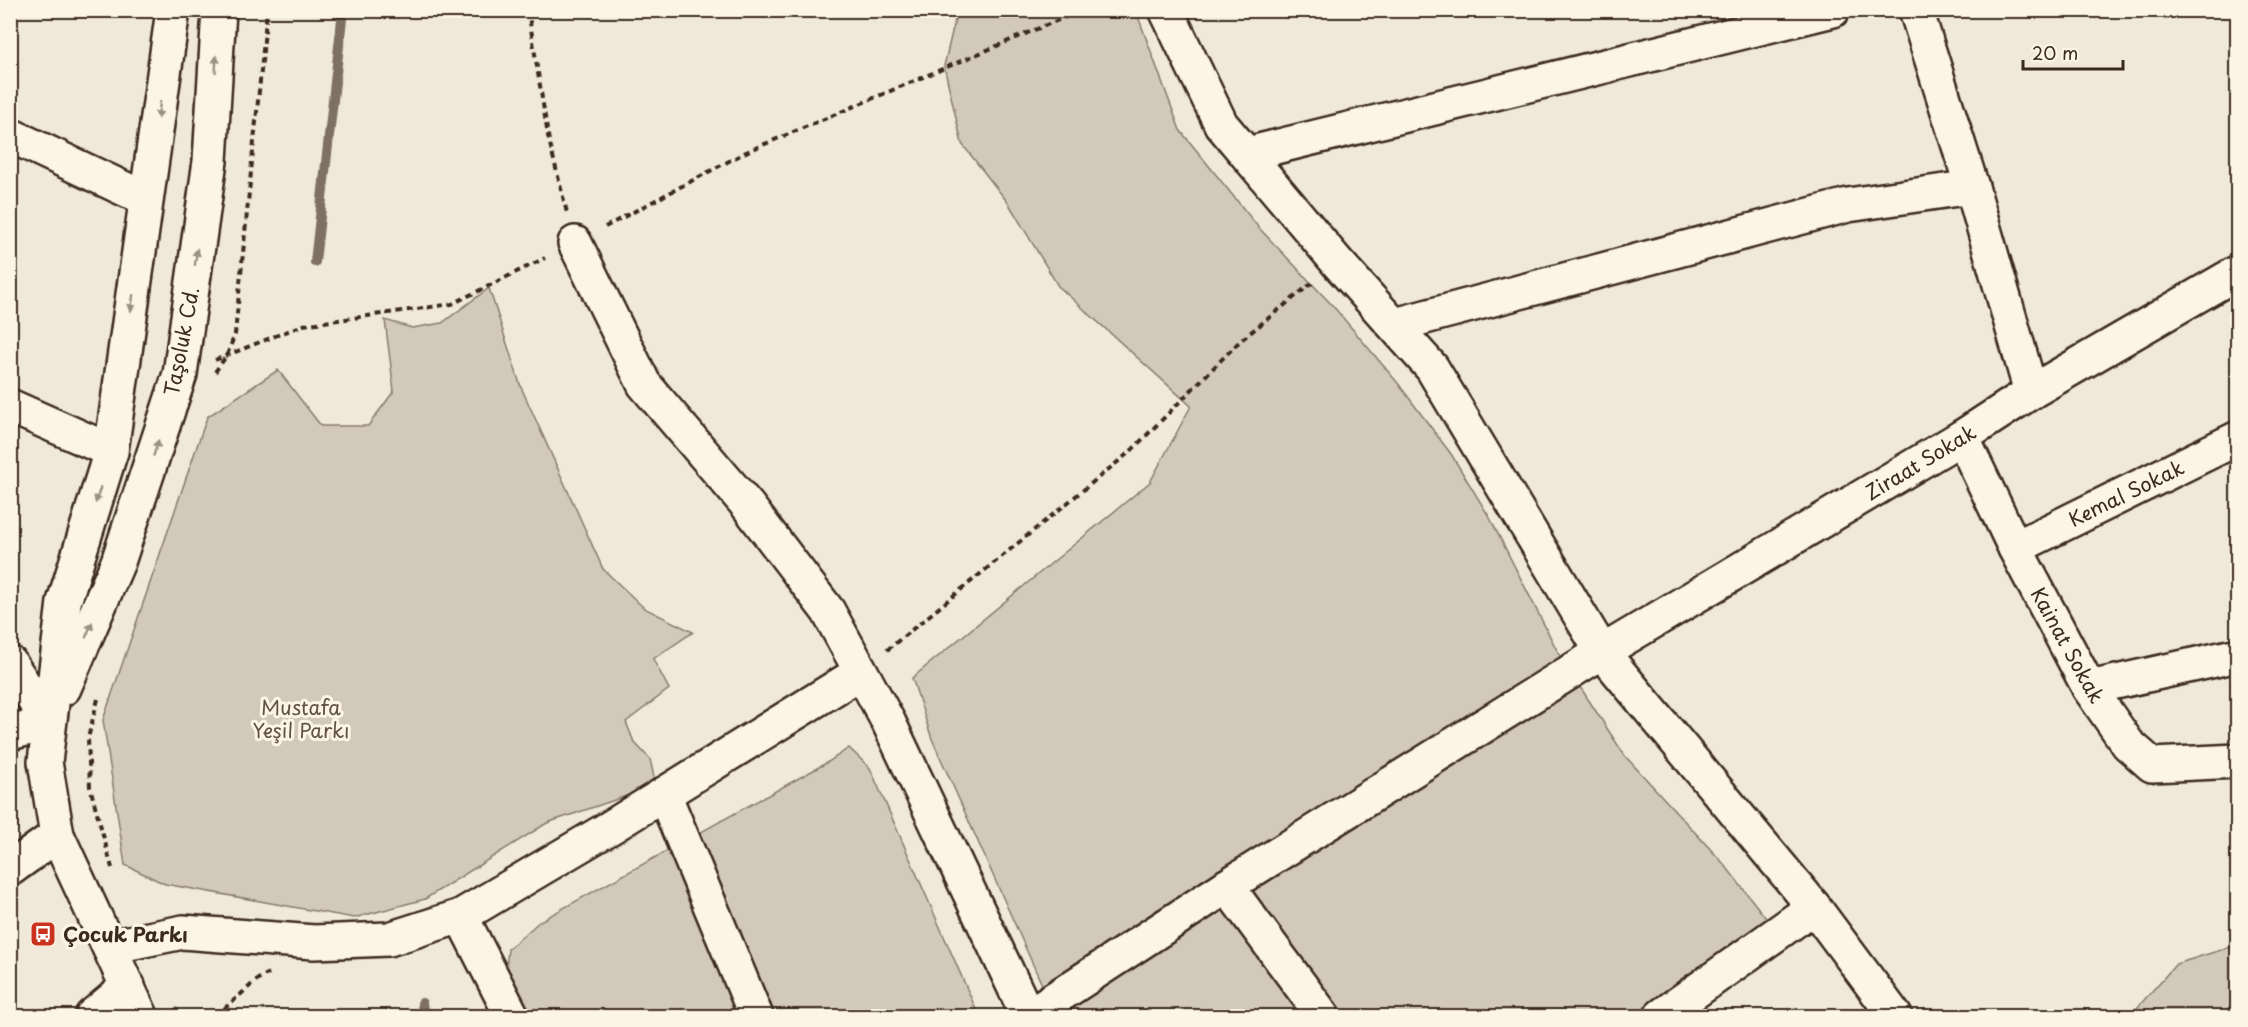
<svg xmlns="http://www.w3.org/2000/svg" width="2248" height="1027" viewBox="0 0 2248 1027" font-family="'Playpen Sans',sans-serif">
  <style>
    .green { fill: #d2c9ba; stroke: #867a6c; stroke-width: 1.5 }
    .lines { fill: none; stroke-linecap: round; stroke-linejoin: round }
    .stream { stroke: #7e7163; stroke-width: 10 }
    .street-casing { stroke: #3b2a1e; stroke-width: 38 }
    .secondary-casing { stroke: #3b2a1e; stroke-width: 38 }
    .path { stroke: #3b2a1e; stroke-width: 4; stroke-dasharray: 6 4.5; stroke-linecap: butt }
    .street { stroke: #fcf5e5; stroke-width: 33 }
    .secondary { stroke: #fcf5e5; stroke-width: 33 }
    .oneway { fill: #9c9082 }
    .labels { text-anchor: middle; dominant-baseline: central; stroke-width: 6; stroke-linejoin: round; paint-order: stroke }
    .street-label { font-size: 20px; fill: #3b2a1e; stroke: #fcf5e5 }
    .park-label { font-size: 20px; fill: #615245; stroke: #fcf5e5 }
    .poi-label { font-size: 20px; font-weight: bold; fill: #3b2a1e; stroke: #fcf5e5; text-anchor: start }
  </style>
  <rect width="100%" height="100%" fill="#f0e9d9"/>
  <filter id="ink" filterUnits="userSpaceOnUse"><feTurbulence type="fractalNoise" baseFrequency=".0167" numOctaves="2"/><feDisplacementMap in="SourceGraphic" scale="12" xChannelSelector="R" yChannelSelector="G"/><feConvolveMatrix kernelMatrix="1 2 1 2 8 2 1 2 1" color-interpolation-filters="sRGB"/></filter>
  <g filter="url(#ink)">
    <g class="green">
      <polygon points="957,11 1136,11 1180,130 1259,228 1333,306 1397,382 1451,454 1490,518 1560,656 1625,756 1724,864 1772,926 1683,1016 1056,1016 932,739 912,678 1150,482 1191,406 1058,286 1009,204 962,144 944,66"/>
      <polygon points="489,288 521,387 603,569 644,608 693,632 653,659 669,689 626,722 634,742 650,759 656,786 547,823 425,899 354,918 165,884 125,865 103,720 207,417 278,370 321,426 368,426 394,391 385,320 412,328 442,323"/>
      <polygon points="849,748 870,768 979,1016 522,1016 505,981 508,949 540,921 828,762"/>
      <polygon points="2237,945 2237,1016 2130,1016 2176,964"/>
    </g>
    <g class="lines">
      <g class="stream">
        <polyline points="315,262 343,10"/>
        <polyline points="422,1003 424,1016"/>
      </g>
      <g class="street-casing">
        <g id="street">
          <polyline points="1166,10 1221,124 1337,262 1432,368 1602,652 1814,907 1895,1016"/>
          <polyline points="1916,10 1972,187 2031,392"/>
          <polyline points="10,135 146,199"/>
          <polyline points="1247,154 1833,10"/>
          <polyline points="575,243 644,384 748,506 828,611 889,723 1028,1016"/>
          <polyline points="1395,325 1848,205 1972,187"/>
          <polyline points="10,406 111,451"/>
          <polyline points="1962,437 2015,548 2089,688 2128,744 2152,765 2238,761"/>
          <polyline points="2015,548 2238,438"/>
          <polyline points="10,663 49,723"/>
          <polyline points="2089,688 2238,655"/>
          <polyline points="664,794 756,1016"/>
          <polyline points="10,869 57,835"/>
          <polyline points="1227,886 1323,1016"/>
          <polyline points="461,916 512,1016"/>
          <polyline points="109,947 183,932 314,942 389,939 461,916 611,827 861,672"/>
          <polyline points="92,1016 128,986"/>
          <polyline points="1028,1016 1227,886 1602,652 1962,437 2031,392 2238,272"/>
          <polyline points="1661,1016 1814,907"/>
        </g>
      </g>
      <g class="secondary-casing">
        <g id="secondary">
          <polyline points="64,688 118,562 180,374 210,161 219,10"/>
          <polyline points="10,733 49,723"/>
          <polyline points="141,1016 57,835 45,762 64,602 111,451 173,10"/>
        </g>
      </g>
      <g class="path">
        <polyline points="528,10 548,136 567,213"/>
        <polyline points="605,227 746,152 1082,10"/>
        <polyline points="215,360 303,325 452,304 545,258"/>
        <polyline points="215,372 227,355 235,334 267,10"/>
        <polyline points="887,650 1131,451 1240,341 1312,283"/>
        <polyline points="98,699 88,738 90,787 112,868"/>
        <polyline points="175,1008 179,1016"/>
        <polyline points="216,1016 258,979 269,973"/>
      </g>
      <use href="#street" class="street"/>
      <use href="#secondary" class="secondary"/>
    </g>
    <defs><path id="oneway-solid" d="M-6-.8H1V-3.2L6.5 0L1 3.2V.8H-6Z" transform="scale(1.5)"/></defs>
    <g class="oneway">
      <use href="#oneway-solid" transform="translate(216 64) rotate(-87)"/>
      <use href="#oneway-solid" transform="translate(159 110) rotate(98)"/>
      <use href="#oneway-solid" transform="translate(196 257) rotate(-82)"/>
      <use href="#oneway-solid" transform="translate(132 303) rotate(98)"/>
      <use href="#oneway-solid" transform="translate(156 448) rotate(-72)"/>
      <use href="#oneway-solid" transform="translate(98 495) rotate(107)"/>
      <use href="#oneway-solid" transform="translate(89 630) rotate(-67)"/>
    </g>
  </g>
  <defs>
    <g id="bus-square" transform="scale(1.35)"><rect x="-9" y="-9" width="18" height="18" rx="4" fill="#c8321e" stroke="#fcf5e5"/><path d="M-5-6H5V4H4V6H2V4H-2V6H-4V4H-5ZM-3.5-4V0h7V-4ZM-3.5 1.2v1.5H-2V1.2ZM2 1.2v1.5H3.5V1.2Z" fill="#fff"/></g>
  </defs>
  <g fill-rule="evenodd">
    <use href="#bus-square" x="43" y="934"/>
  </g>
  <g class="labels">
    <g class="street-label">
      <text transform="translate(181 341) rotate(-79)">Taşoluk Cd.</text>
      <text transform="translate(1920 462) rotate(-31)">Ziraat Sokak</text>
      <text transform="translate(2126 493) rotate(-26)">Kemal Sokak</text>
      <text transform="translate(2068 645) rotate(61)">Kainat Sokak</text>
    </g>
    <g class="park-label">
      <text x="301" y="707">Mustafa<tspan x="301" dy="23">Yeşil Parkı</tspan></text>
    </g>
    <g class="poi-label">
      <text x="63" y="934">Çocuk Parkı</text>
    </g>
  </g>
  <rect width="2248" height="1027" fill="none" stroke="#fcf5e5" stroke-width="36"/>
  <rect x="18" y="18" width="2212" height="991" fill="none" stroke="#3b2a1e" stroke-width="2" filter="url(#ink)"/>
  <path d="M2023 60v9h100v-9" fill="none" stroke="#3b2a1e" stroke-width="3"/>
  <text x="2032" y="60" font-size="18" fill="#3b2a1e" stroke="#fcf5e5" stroke-width="4.5" paint-order="stroke">20 m</text>
</svg>
